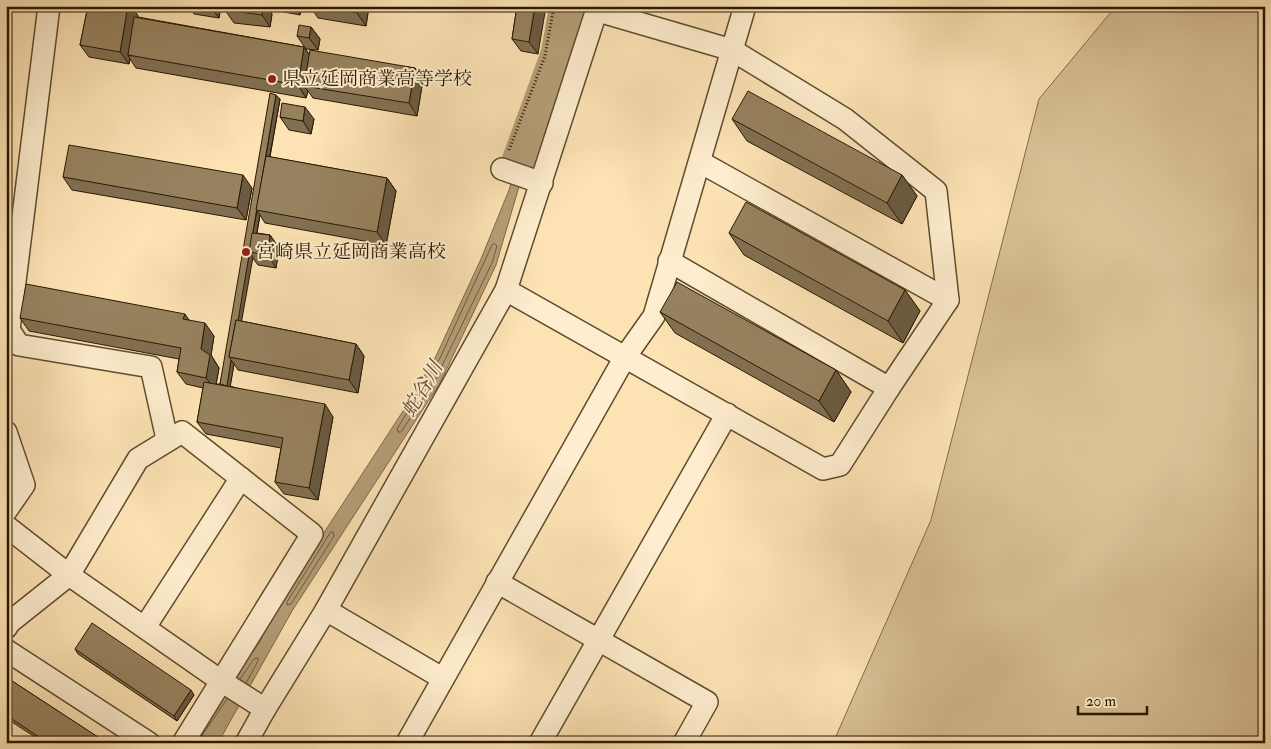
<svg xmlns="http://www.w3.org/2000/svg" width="1271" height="749" viewBox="0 0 1271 749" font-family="'IM FELL Double Pica','Noto Serif JP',serif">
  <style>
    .green { fill: #d9c196; stroke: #806d4c }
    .water { fill: #b59e77; stroke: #7d6948 }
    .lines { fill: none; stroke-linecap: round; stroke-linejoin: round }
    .shore { stroke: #6e5c3c; stroke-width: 1 }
    .river { stroke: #b59e77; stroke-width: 41 }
    .street-casing { stroke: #5d4c2e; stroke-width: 24 }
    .path { stroke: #281902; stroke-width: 3; stroke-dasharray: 1 2.5; stroke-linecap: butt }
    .street { stroke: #feedce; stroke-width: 21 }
    .wall { fill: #827052; stroke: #281902 }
    .shaded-wall { fill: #6a5b42; stroke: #281902 }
    .building { fill: #97825f; stroke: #281902 }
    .poi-dot { fill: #8f2418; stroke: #feedce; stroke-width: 2 }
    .labels { text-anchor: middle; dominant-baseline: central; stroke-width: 4; stroke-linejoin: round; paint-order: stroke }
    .poi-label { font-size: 19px; fill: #281902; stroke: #feedce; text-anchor: start }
    .water-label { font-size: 20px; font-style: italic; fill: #604e31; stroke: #feedce }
  </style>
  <rect width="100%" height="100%" fill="#fde3b4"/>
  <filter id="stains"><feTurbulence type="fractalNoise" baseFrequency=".004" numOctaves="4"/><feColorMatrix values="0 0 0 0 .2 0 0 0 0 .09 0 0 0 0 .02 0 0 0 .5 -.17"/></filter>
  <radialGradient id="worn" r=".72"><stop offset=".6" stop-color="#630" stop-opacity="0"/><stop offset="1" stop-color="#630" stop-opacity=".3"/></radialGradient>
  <polygon class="green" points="1116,6 1265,6 1265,743 833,743 931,520 1039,99"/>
  <polygon class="water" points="563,6 574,6 542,108 496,265 440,383 292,611 218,743 191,743 259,643 290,585 405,408 436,356 481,259 509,190 551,65"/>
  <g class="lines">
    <g class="shore">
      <polygon points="495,244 497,246 492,263 435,380 401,432 398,432 397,429 440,358 492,245"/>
      <polygon points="333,532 334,536 291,604 287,605 287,602 330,533"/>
      <polyline points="240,679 254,659 258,658 258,661 246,683"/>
      <polyline points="197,743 227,699"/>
    </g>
    <polyline class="river" points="522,162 561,55 570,6"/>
    <g class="street-casing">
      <g id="street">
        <polyline points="49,6 9,330 19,345 151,367 167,439"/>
        <polyline points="700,162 948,300"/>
        <polyline points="502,169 542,183"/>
        <polyline points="669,261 889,388"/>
        <polyline points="506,290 823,469 840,465 889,388 948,300 936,191 845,119 732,50 745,6"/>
        <polyline points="6,432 24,485 6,511"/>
        <polyline points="6,526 69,575 221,681 265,709"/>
        <polyline points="497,582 707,702 684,743"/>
        <polyline points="326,610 442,678"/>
        <polyline points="145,627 241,478"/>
        <polyline points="6,628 10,622 69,575 138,459 182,432 312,534 183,743"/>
        <polyline points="6,650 149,743"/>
        <polyline points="246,743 265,709 326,610 506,290 598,6"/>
        <polyline points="407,743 625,357 654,316 732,50 598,11"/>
        <polyline points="540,743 727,414"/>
      </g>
    </g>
    <polyline class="path" points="509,150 545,56 554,6"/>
    <use href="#street" class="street"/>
  </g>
  <g class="wall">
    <polygon points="88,6 131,6 138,16 138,17 304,47 309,54 415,68 423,80 417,116 313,98 308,91 306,98 136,68 130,59 129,64 89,57 80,45"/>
    <polygon points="173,6 221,6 219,18 194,14 191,9"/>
    <polygon points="226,6 302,6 300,15 268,9 272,14 270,27 234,23 225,10"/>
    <polygon points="310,6 369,6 366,26 318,18"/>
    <polygon points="517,6 538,54 521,51 512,39"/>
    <polygon points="311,27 320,39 318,50 306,49 297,36"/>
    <polygon points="280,99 270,157 387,178 396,191 386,245 265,223 260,215 257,233 270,235 279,248 276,268 258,265 252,257 241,321 356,344 364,356 358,393 238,370 234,364 230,386 333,417 318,500 284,494 275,482 281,448 206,434 197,422 203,388 186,384 177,372 179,359 29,331 20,318 189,320 214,336 211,355 219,368 216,384 220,384"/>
    <polygon points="280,117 314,119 311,134 289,130"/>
    <polygon points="732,119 902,175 917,196 902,224 747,141"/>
    <polygon points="63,177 252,188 246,220 72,190"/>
    <polygon points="729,233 905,290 920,311 903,343 744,255"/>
    <polygon points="660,312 836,370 851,392 834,422 675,333"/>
    <polygon points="75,649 194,695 177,721 78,654"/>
    <polygon points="6,677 107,743 44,743 6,718"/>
  </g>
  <g class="shaded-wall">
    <polygon points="128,6 131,6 138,16 131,56 128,55 130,59 129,64 120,52"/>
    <polygon points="210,6 221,6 219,18"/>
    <polygon points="263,6 266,6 272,14 270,27 262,15"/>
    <polygon points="294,6 302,6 300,15"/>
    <polygon points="358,6 369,6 366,26 357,13"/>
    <polygon points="535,6 546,6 538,54 529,42"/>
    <polygon points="311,27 320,39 318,50 309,38"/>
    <polygon points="304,47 313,60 304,86 308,91 306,98 298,85"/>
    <polygon points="415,68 423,80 417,116 409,103"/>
    <polygon points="276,95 280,99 260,211 257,210"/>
    <polygon points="305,107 314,119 311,134 303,121"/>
    <polygon points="243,175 252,188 246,220 237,208"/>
    <polygon points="902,175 917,196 902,224 887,203"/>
    <polygon points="387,178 396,191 386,245 377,232"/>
    <polygon points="257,211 260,215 253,253 249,252"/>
    <polygon points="270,235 279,248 276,268 268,255"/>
    <polygon points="249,252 253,257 235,358 231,357"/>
    <polygon points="905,290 920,311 903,343 888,321"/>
    <polygon points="185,314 193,326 183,319"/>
    <polygon points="205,323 214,336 211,355 219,368 215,390 206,378 201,349"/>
    <polygon points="356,344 364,356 358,393 349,380"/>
    <polygon points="231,360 234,364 229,394 226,389"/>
    <polygon points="836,370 851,392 834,422 819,401"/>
    <polygon points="325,404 333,417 318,500 309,488"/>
    <polygon points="191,690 194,695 177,721 174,716"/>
  </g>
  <g class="building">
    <polygon points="88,6 128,6 120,52 80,45"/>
    <polygon points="226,6 263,6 262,15 225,10"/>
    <polygon points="315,6 358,6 357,13"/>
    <polygon points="517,6 535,6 529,42 512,39"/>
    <polygon points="134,17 304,47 298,85 128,55"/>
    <polygon points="299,25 311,27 309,38 297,36"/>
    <polygon points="310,50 415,68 409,103 304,86"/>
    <polygon points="748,91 902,175 887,203 732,119"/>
    <polygon points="270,93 276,95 238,321 236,320 229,357 231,360 227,386 220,384"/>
    <polygon points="282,103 305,107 303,121 280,117"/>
    <polygon points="69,145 243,175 237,208 63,177"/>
    <polygon points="266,156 387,178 377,232 256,210"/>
    <polygon points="746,202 905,290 888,321 729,233"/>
    <polygon points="252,233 270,235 268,255 249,252"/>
    <polygon points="677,282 836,370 819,401 660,312"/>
    <polygon points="26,284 185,314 183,319 205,323 201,349 210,355 206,378 177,372 181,348 20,318"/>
    <polygon points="236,320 356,344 349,380 229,357"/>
    <polygon points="204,382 325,404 309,488 275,482 283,438 197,422"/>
    <polygon points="92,623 191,690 174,716 75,649"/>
    <polygon points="6,677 107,743 48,743 6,715"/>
  </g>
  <g class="poi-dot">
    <circle cx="272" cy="79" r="5"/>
    <circle cx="246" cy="252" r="5"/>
  </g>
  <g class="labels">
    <g class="poi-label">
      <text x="282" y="79">県立延岡商業高等学校</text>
      <text x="256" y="252">宮崎県立延岡商業高校</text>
    </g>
    <g class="water-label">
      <text transform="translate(422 389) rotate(-60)">蛇谷川</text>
    </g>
  </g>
  <rect width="1271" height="749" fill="none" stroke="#fde3b4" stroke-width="25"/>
  <rect x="8" y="8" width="1256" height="734" fill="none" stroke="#281902" stroke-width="2.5"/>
  <rect x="12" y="12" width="1246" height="724" fill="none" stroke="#281902"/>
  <path d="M1078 706v8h69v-8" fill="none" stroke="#281902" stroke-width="2.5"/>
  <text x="1086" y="706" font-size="15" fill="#281902" stroke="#feedce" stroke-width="4" paint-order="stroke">20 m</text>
  <rect width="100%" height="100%" filter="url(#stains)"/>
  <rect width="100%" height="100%" fill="url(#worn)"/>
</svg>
